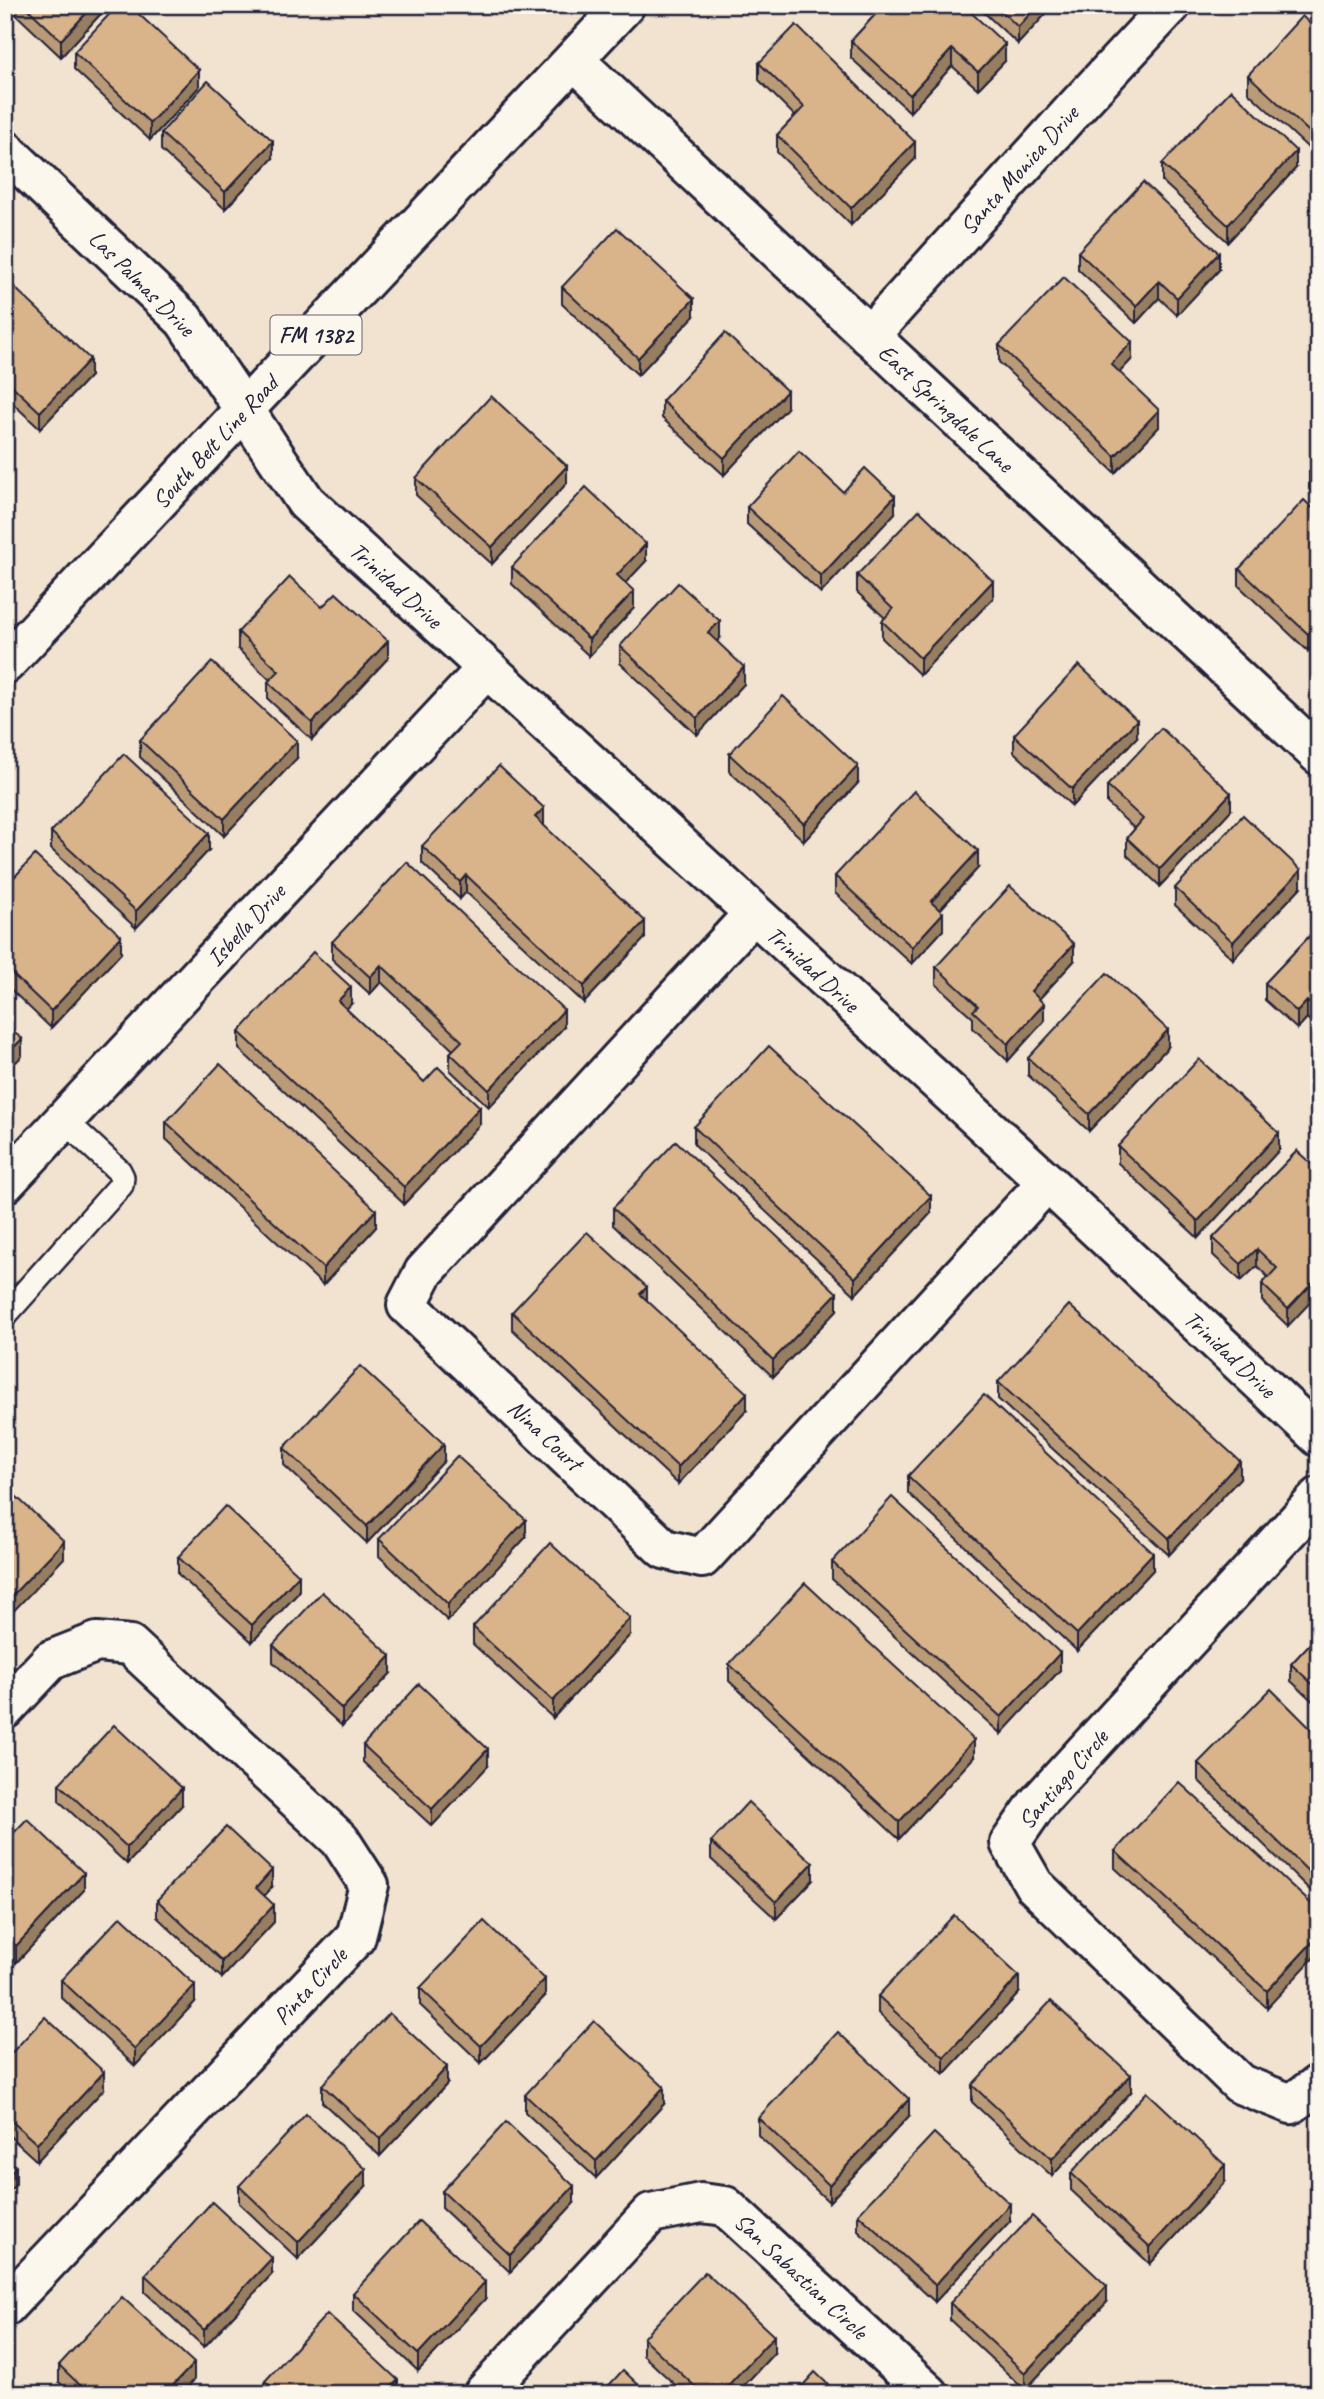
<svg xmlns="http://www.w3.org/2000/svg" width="1324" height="2399" viewBox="0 0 1324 2399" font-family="Caveat,sans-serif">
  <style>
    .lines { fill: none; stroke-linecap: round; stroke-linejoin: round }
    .lane-casing { stroke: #22223b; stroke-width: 28 }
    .street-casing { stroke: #22223b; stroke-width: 44 }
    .secondary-casing { stroke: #22223b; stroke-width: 44 }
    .primary-casing { stroke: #22223b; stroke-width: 44 }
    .lane { stroke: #fbf7ec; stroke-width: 23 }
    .street { stroke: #fbf7ec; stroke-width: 38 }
    .secondary { stroke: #fbf7ec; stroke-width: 38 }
    .primary { stroke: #fbf7ec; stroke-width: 38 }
    .wall { fill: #bb9b77; stroke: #22223b; stroke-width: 2 }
    .shaded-wall { fill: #987e61; stroke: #22223b; stroke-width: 2 }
    .building { fill: #d9b48a; stroke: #22223b; stroke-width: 2 }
    .labels { text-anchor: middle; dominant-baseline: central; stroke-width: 7; stroke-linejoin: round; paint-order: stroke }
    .shield { fill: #fbf7ec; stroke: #636270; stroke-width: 2 }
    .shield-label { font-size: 23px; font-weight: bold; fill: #22223b }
    .street-label { font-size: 24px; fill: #22223b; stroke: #fbf7ec }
  </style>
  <rect width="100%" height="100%" fill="#f1e3cf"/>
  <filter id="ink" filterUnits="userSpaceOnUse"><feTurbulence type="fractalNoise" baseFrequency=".0143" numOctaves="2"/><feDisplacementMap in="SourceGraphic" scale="14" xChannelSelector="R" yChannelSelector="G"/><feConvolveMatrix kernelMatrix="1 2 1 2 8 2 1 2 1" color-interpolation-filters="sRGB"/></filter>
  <g filter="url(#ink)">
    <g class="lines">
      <g class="lane-casing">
        <polyline id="lane" points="5,1315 121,1185 122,1177 119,1171 64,1120"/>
      </g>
      <g class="street-casing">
        <g id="street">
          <polyline points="5,150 184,320 306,502 1047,1182 1319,1437"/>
          <polyline points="869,336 1076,107 1171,5"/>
          <polyline points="753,914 424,1272 407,1305 664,1549 702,1558 1047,1182"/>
          <polyline points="5,1183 487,668"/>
          <polyline points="1319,1497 1037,1804 1010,1843 1034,1885 1240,2084 1291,2104 1319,2084"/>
          <polyline points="5,1709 51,1660 97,1642 130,1645 340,1840 369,1885 356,1937 5,2307"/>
          <polyline points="483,2394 651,2213 701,2203 725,2206 929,2394"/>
        </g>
      </g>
      <g class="secondary-casing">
        <polyline id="secondary" points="574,60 1319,755"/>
      </g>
      <g class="primary-casing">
        <polyline id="primary" points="5,664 625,5"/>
      </g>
      <use href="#lane" class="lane"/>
      <use href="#street" class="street"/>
      <use href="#secondary" class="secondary"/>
      <use href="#primary" class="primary"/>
    </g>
    <g class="wall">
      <polygon points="6,5 109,5 61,57"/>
      <polygon points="884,5 1005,61 978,89 952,66 910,112 851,58 851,41"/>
      <polygon points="976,5 1054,5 1018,44"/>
      <polygon points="1319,32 1319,158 1248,92 1248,75"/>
      <polygon points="74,52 199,87 150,140 74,69"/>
      <polygon points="759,63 915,159 851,225 777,152 777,135 795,116 759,80"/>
      <polygon points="161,133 273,158 225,209 161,150"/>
      <polygon points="1162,164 1296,168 1228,242 1162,181"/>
      <polygon points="1078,252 1219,270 1177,315 1159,298 1136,323 1078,269"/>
      <polygon points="562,287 694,316 638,375 562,304"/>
      <polygon points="5,297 90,376 40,429 5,396"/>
      <polygon points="999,345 1132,359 1119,373 1159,427 1115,473 999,362"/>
      <polygon points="662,401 787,408 724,475 662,418"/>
      <polygon points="1319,462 1319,498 1309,489 1309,472"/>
      <polygon points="416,478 567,483 492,564 416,495"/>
      <polygon points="843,492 895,513 821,593 747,524 747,507"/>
      <polygon points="1319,514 1308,651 1239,586 1239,569"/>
      <polygon points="646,561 625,583 634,608 589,656 512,584 512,567"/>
      <polygon points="857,575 993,598 920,675 882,638 882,621 885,618 857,592"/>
      <polygon points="322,607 388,658 312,740 268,699 268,682 270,680 238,649 238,632"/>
      <polygon points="720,638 717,641 744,684 697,735 620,663 620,646"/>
      <polygon points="1014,735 1137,737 1072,806 1014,752"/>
      <polygon points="140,740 297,758 224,836 140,757"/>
      <polygon points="729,754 858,783 804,841 729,771"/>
      <polygon points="1107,786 1231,810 1160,886 1127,855 1127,838 1135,829 1107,803"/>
      <polygon points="543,825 645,938 584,1003 466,892 460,899 422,863 422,846"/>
      <polygon points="51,832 209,850 136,928 51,849"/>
      <polygon points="978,868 940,910 943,930 912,964 835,893 835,876"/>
      <polygon points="5,887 121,953 51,1028 5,984"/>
      <polygon points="1301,887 1233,959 1175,905 1175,888"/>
      <polygon points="1319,926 1319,1030 1307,1018 1297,1029 1265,1000 1265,983"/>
      <polygon points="332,942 564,1027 489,1107 450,1070 450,1053 453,1050 381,982 370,994 332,959"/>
      <polygon points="1074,961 1039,999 1044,1021 1008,1061 973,1028 973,1018 936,984 936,967"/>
      <polygon points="351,1004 346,1009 424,1082 480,1124 404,1204 239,1049 239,1032"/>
      <polygon points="1168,1047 1089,1131 1028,1075 1028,1058"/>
      <polygon points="166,1122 376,1227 323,1285 166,1139"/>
      <polygon points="694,1127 931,1213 855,1295 694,1144"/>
      <polygon points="1118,1146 1279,1150 1198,1238 1118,1163"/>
      <polygon points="1297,1151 1288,1326 1262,1301 1262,1284 1268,1277 1257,1266 1241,1281 1213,1255 1213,1238"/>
      <polygon points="613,1208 837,1310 773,1377 613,1225"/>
      <polygon points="512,1312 747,1410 678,1484 512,1329"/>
      <polygon points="998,1382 1240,1478 1169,1555 998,1399"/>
      <polygon points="284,1448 444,1461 367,1543 284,1465"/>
      <polygon points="908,1476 1153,1570 1077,1651 908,1493"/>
      <polygon points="526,1537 448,1621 379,1556 379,1539"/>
      <polygon points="178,1557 299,1592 252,1642 178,1574"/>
      <polygon points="832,1562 1060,1670 1001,1734 832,1579"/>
      <polygon points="473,1627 630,1635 553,1718 473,1644"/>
      <polygon points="1319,1634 1319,1707 1291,1681 1291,1664"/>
      <polygon points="273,1645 391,1673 342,1726 273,1662"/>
      <polygon points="729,1664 974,1757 899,1839 729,1681"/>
      <polygon points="1319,1737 1319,1899 1198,1780 1198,1763"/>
      <polygon points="363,1745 488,1766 432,1826 363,1762"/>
      <polygon points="59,1784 182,1805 127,1864 59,1801"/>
      <polygon points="5,1842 84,1890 16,1963 5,1954"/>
      <polygon points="711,1842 813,1880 776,1919 711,1859"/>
      <polygon points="1115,1851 1319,1911 1267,2008 1115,1868"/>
      <polygon points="272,1887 264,1896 274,1922 222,1978 157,1917 157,1900"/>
      <polygon points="61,1980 195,2002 135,2066 61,1997"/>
      <polygon points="420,1988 545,1996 481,2063 420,2005"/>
      <polygon points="1019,1993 944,2074 878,2013 878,1996"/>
      <polygon points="5,2060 104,2089 37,2161 5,2132"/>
      <polygon points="447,2084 380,2156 322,2102 322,2085"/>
      <polygon points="972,2085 1131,2092 1052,2176 972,2102"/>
      <polygon points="525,2095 664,2104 596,2178 525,2112"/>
      <polygon points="909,2116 829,2202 758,2135 758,2118"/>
      <polygon points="1071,2173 1225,2182 1150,2264 1071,2190"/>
      <polygon points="239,2186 366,2186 298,2259 239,2203"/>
      <polygon points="442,2191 574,2203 510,2272 442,2208"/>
      <polygon points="858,2214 1010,2221 935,2302 858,2231"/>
      <polygon points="272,2274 204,2347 145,2292 145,2275"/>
      <polygon points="353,2293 485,2299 418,2371 353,2310"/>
      <polygon points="1107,2302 1025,2390 950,2320 950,2303"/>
      <polygon points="643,2338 774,2353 736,2394 685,2394 643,2355"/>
      <polygon points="59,2365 194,2380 181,2394 71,2394 59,2382"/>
      <polygon points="265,2381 398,2394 265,2394"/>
    </g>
    <g class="shaded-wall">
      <polygon points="94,5 109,5 61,57 61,40"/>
      <polygon points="1038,5 1054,5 1018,44 1018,27"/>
      <polygon points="1005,44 1005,61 978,89 978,72"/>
      <polygon points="952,49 952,66 910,112 910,95"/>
      <polygon points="199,70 199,87 150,140 150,123"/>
      <polygon points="273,141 273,158 225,209 225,192"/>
      <polygon points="915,142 915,159 851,225 851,208"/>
      <polygon points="1296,151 1296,168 1228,242 1228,225"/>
      <polygon points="1219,253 1219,270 1177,315 1177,298"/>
      <polygon points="1159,281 1159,298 1136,323 1136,306"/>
      <polygon points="694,299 694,316 638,375 638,358"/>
      <polygon points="1132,342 1132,359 1111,381 1111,364"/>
      <polygon points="90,359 90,376 40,429 40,412"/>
      <polygon points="787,391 787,408 724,475 724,458"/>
      <polygon points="1159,410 1159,427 1115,473 1115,456"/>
      <polygon points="567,466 567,483 492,564 492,547"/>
      <polygon points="895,496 895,513 821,593 821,576"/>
      <polygon points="646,544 646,561 617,592 617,575"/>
      <polygon points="993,581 993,598 920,675 920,658"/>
      <polygon points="634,591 634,608 589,656 589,639"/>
      <polygon points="720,621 720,638 708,650 708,633"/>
      <polygon points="1319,622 1319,639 1308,651 1308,634"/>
      <polygon points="388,641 388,658 312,740 312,723"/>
      <polygon points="744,667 744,684 697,735 697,718"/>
      <polygon points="1137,720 1137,737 1072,806 1072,789"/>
      <polygon points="297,741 297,758 224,836 224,819"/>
      <polygon points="858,766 858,783 804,841 804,824"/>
      <polygon points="1231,793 1231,810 1160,886 1160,869"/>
      <polygon points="544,808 544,825 535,834 535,817"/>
      <polygon points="209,833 209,850 136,928 136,911"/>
      <polygon points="978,851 978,868 931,919 931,902"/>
      <polygon points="1301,870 1301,887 1233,959 1233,942"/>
      <polygon points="466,875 466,892 460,899 460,882"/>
      <polygon points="943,913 943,930 912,964 912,947"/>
      <polygon points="645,921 645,938 584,1003 584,986"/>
      <polygon points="121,936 121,953 51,1028 51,1011"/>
      <polygon points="1074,944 1074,961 1031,1008 1031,991"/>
      <polygon points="381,965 381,982 370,994 370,977"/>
      <polygon points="351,987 351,1004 338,1018 338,1001"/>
      <polygon points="1307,1001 1307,1018 1297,1029 1297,1012"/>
      <polygon points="1044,1004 1044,1021 1008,1061 1008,1044"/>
      <polygon points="564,1010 564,1027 489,1107 489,1090"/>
      <polygon points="1168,1030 1168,1047 1089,1131 1089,1114"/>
      <polygon points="22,1039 22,1056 5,1073 5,1056"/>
      <polygon points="480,1107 480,1124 404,1204 404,1187"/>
      <polygon points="1279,1133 1279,1150 1198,1238 1198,1221"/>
      <polygon points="931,1196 931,1213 855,1295 855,1278"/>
      <polygon points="376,1210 376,1227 323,1285 323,1268"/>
      <polygon points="1257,1249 1257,1266 1241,1281 1241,1264"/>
      <polygon points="1319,1276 1319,1293 1288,1326 1288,1309"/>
      <polygon points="647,1287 647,1304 640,1294"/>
      <polygon points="837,1293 837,1310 773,1377 773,1360"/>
      <polygon points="747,1393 747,1410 678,1484 678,1467"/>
      <polygon points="444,1444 444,1461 367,1543 367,1526"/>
      <polygon points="1240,1461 1240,1478 1169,1555 1169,1538"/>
      <polygon points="526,1520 526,1537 448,1621 448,1604"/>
      <polygon points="64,1541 64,1558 5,1620 5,1603"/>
      <polygon points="1153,1553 1153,1570 1077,1651 1077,1634"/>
      <polygon points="299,1575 299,1592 252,1642 252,1625"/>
      <polygon points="630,1618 630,1635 553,1718 553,1701"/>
      <polygon points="1060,1653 1060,1670 1001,1734 1001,1717"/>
      <polygon points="391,1656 391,1673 342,1726 342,1709"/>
      <polygon points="974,1740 974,1757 899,1839 899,1822"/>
      <polygon points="488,1749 488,1766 432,1826 432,1809"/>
      <polygon points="182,1788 182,1805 127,1864 127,1847"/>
      <polygon points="813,1863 813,1880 776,1919 776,1902"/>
      <polygon points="272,1870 272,1887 256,1905 256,1888"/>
      <polygon points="84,1873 84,1890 16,1963 16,1946"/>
      <polygon points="274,1905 274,1922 222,1978 222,1961"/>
      <polygon points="1319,1935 1319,1952 1267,2008 1267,1991"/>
      <polygon points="1019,1976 1019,1993 944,2074 944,2057"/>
      <polygon points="545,1979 545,1996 481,2063 481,2046"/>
      <polygon points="195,1985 195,2002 135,2066 135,2049"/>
      <polygon points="447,2067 447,2084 380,2156 380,2139"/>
      <polygon points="104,2072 104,2089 37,2161 37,2144"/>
      <polygon points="1131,2075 1131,2092 1052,2176 1052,2159"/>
      <polygon points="664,2087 664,2104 596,2178 596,2161"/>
      <polygon points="909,2099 909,2116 829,2202 829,2185"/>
      <polygon points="1225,2165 1225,2182 1150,2264 1150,2247"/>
      <polygon points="16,2167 16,2184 5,2196 5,2179"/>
      <polygon points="366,2169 366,2186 298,2259 298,2242"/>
      <polygon points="574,2186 574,2203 510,2272 510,2255"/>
      <polygon points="1010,2204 1010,2221 935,2302 935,2285"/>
      <polygon points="272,2258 272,2274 204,2347 204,2330"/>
      <polygon points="485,2282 485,2299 418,2371 418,2354"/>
      <polygon points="1107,2286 1107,2302 1025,2390 1025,2373"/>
      <polygon points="774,2336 774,2353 736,2394 720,2394"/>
      <polygon points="194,2363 194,2380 181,2394 165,2394"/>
      <polygon points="398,2380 398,2394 385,2394"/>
    </g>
    <g class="building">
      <polygon points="24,5 94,5 61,40"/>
      <polygon points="118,5 129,5 199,70 150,123 74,52"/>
      <polygon points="884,5 963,5 1005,44 978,72 952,49 910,95 851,41"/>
      <polygon points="995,5 1038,5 1018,27"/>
      <polygon points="1302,16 1319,32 1319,141 1248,75"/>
      <polygon points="796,25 915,142 851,208 777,135 804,107 759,63"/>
      <polygon points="208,81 273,141 225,192 161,133"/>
      <polygon points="1231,90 1296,151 1228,225 1162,164"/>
      <polygon points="1143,182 1219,253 1177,298 1159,281 1136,306 1078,252"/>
      <polygon points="617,228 694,299 638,358 562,287"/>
      <polygon points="1064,277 1132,342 1111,364 1159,410 1115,456 999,345"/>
      <polygon points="14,287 90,359 40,412 5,379 5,297"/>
      <polygon points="725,333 787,391 724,458 662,401"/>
      <polygon points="491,396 567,466 492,547 416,478"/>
      <polygon points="799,451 843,492 865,468 895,496 821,576 747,507"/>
      <polygon points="1319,462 1319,481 1309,472"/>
      <polygon points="586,487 646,544 617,575 634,591 589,639 512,567"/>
      <polygon points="1304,500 1319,514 1319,622 1308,634 1239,569"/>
      <polygon points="919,510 993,581 920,658 882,621 893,609 857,575"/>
      <polygon points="290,577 322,607 336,593 388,641 312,723 268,682 279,671 238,632"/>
      <polygon points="678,583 720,621 708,633 744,667 697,718 620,646"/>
      <polygon points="212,662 297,741 224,819 140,740"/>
      <polygon points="1079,665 1137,720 1072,789 1014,735"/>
      <polygon points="783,696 858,766 804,824 729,754"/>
      <polygon points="1161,728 1231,793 1160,869 1127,838 1143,819 1107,786"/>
      <polygon points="124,754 209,833 136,911 51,832"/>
      <polygon points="499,766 544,808 535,817 645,921 584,986 466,875 460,882 422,846"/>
      <polygon points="914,791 978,851 931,902 943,913 912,947 835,876"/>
      <polygon points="1243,815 1301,870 1233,942 1175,888"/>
      <polygon points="35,855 121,936 51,1011 5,967 5,887"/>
      <polygon points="407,862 564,1010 489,1090 450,1053 462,1041 381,965 370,977 332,942"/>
      <polygon points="1010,886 1074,944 1031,991 1044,1004 1008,1044 973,1011 978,1006 936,967"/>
      <polygon points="1319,926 1319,1013 1307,1001 1297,1012 1265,983"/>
      <polygon points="313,952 351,987 338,1001 424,1082 438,1067 480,1107 404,1187 239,1032"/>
      <polygon points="1107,973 1168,1030 1089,1114 1028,1058"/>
      <polygon points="5,1024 22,1039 5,1056"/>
      <polygon points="769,1046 931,1196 855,1278 694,1127"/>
      <polygon points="1199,1059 1279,1133 1198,1221 1118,1146"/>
      <polygon points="220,1064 376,1210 323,1268 166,1122"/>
      <polygon points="676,1141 837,1293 773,1360 613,1208"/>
      <polygon points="1297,1151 1319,1171 1319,1276 1288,1309 1262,1284 1277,1268 1257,1249 1241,1264 1213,1238"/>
      <polygon points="587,1232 647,1287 640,1294 747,1393 678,1467 512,1312"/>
      <polygon points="1069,1305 1240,1461 1169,1538 998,1382"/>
      <polygon points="360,1366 444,1444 367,1526 284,1448"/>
      <polygon points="984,1395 1153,1553 1077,1634 908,1476"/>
      <polygon points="457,1456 526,1520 448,1604 379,1539"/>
      <polygon points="5,1486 64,1541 5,1603"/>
      <polygon points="892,1497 1060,1653 1001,1717 832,1562"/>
      <polygon points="225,1506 299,1575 252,1625 178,1557"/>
      <polygon points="550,1543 630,1618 553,1701 473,1627"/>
      <polygon points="805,1583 974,1740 899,1822 729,1664"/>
      <polygon points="322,1592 391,1656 342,1709 273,1645"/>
      <polygon points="1319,1634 1319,1690 1291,1664"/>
      <polygon points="419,1684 488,1749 432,1809 363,1745"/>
      <polygon points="1271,1689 1319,1737 1319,1882 1198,1763"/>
      <polygon points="114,1725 182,1788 127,1847 59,1784"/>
      <polygon points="1179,1782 1319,1911 1319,1935 1267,1991 1115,1851"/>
      <polygon points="748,1802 813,1863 776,1902 711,1842"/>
      <polygon points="27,1819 84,1873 16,1946 5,1937 5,1842"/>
      <polygon points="226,1827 272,1870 256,1888 274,1905 222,1961 157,1900"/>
      <polygon points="954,1915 1019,1976 944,2057 878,1996"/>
      <polygon points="121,1916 195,1985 135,2049 61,1980"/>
      <polygon points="484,1921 545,1979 481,2046 420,1988"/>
      <polygon points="1051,2001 1131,2075 1052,2159 972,2085"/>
      <polygon points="389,2013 447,2067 380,2139 322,2085"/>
      <polygon points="45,2017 104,2072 37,2144 5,2115 5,2060"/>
      <polygon points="594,2021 664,2087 596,2161 525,2095"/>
      <polygon points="838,2032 909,2099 829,2185 758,2118"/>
      <polygon points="1147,2092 1225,2165 1150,2247 1071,2173"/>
      <polygon points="306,2114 366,2169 298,2242 239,2186"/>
      <polygon points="506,2122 574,2186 510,2255 442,2191"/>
      <polygon points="934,2133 1010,2204 935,2285 858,2214"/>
      <polygon points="5,2158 16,2167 5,2179"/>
      <polygon points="212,2202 272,2258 204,2330 145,2275"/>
      <polygon points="1032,2216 1107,2286 1025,2373 950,2303"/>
      <polygon points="419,2221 485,2282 418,2354 353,2293"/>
      <polygon points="705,2272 774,2336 720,2394 703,2394 643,2338"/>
      <polygon points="122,2297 194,2363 165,2394 89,2394 59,2365"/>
      <polygon points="327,2314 398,2380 385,2394 278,2394 265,2381"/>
      <polygon points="623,2370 648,2394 601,2394"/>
      <polygon points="815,2372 838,2394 795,2394"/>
    </g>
  </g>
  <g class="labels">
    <rect class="shield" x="270.5" y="315.5" width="91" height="39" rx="5"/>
    <g class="shield-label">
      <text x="316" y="335">FM 1382</text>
    </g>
    <g class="street-label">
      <text transform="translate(1019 170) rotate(-48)">Santa Monica Drive</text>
      <text transform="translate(142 283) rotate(45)">Las Palmas Drive</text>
      <text transform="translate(946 408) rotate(43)">East Springdale Lane</text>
      <text transform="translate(215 442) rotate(-47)">South Belt Line Road</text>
      <text transform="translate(396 585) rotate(42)">Trinidad Drive</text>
      <text transform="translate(246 925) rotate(-47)">Isbella Drive</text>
      <text transform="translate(813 969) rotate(42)">Trinidad Drive</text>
      <text transform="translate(1230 1354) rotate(43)">Trinidad Drive</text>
      <text transform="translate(545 1435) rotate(43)">Nina Court</text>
      <text transform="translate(1063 1779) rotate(-49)">Santiago Circle</text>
      <text transform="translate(310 1986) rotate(-47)">Pinta Circle</text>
      <text transform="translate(801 2276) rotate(43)">San Sabastian Circle</text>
    </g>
  </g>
  <rect width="1324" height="2399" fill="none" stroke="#fbf7ec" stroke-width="28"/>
  <rect x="14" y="14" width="1296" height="2371" fill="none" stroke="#22223b" stroke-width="2.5" filter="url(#ink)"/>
</svg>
